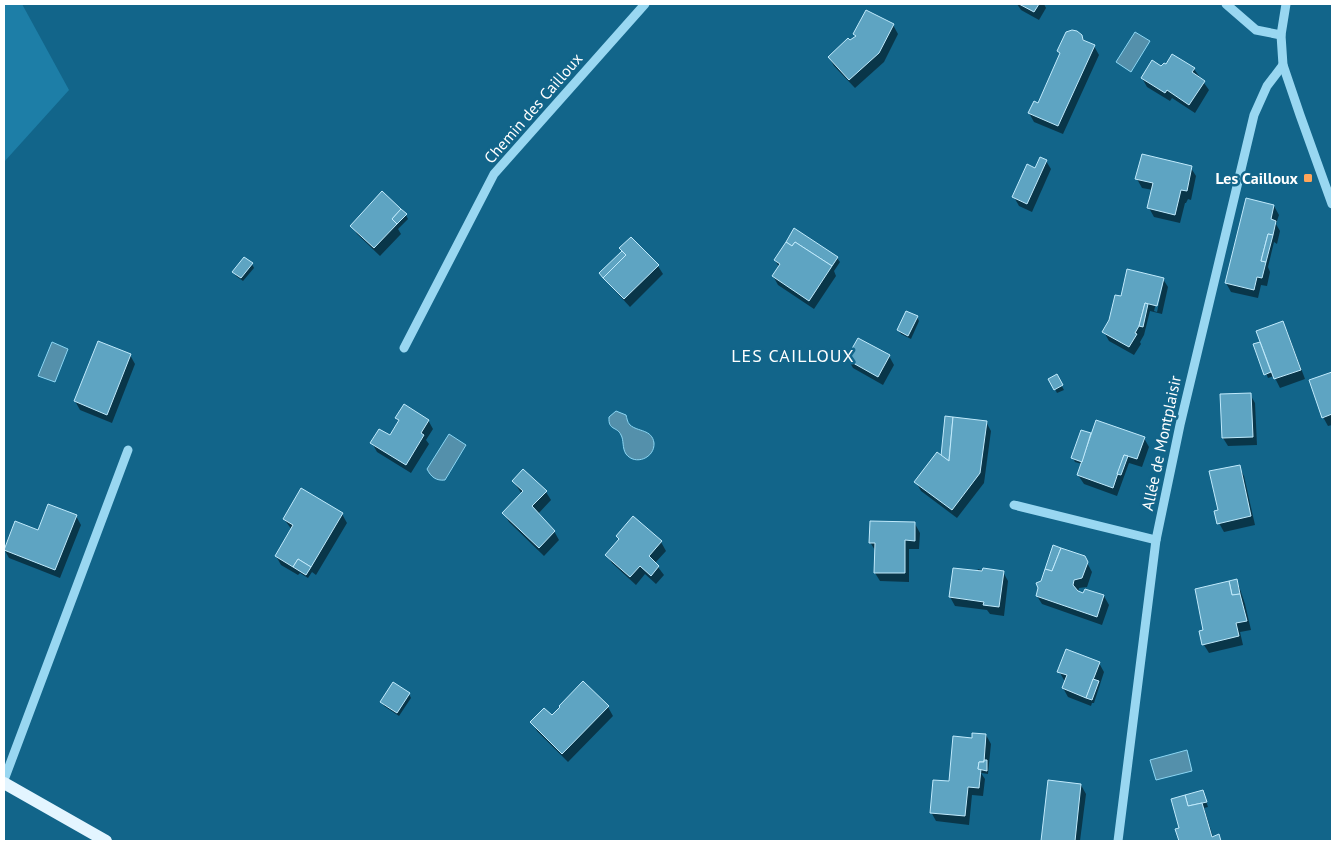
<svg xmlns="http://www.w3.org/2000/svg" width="1336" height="845" viewBox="0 0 1336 845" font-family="'PT Sans',sans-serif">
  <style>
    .green { fill: #1d7ea7 }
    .water { fill: #5490ab; stroke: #8bd6f4 }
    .shadow { fill: #0007; fill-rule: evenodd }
    .building { fill: #5ea4c2; stroke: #c0eafc }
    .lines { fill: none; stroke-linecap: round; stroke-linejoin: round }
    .minor { stroke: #99d7f1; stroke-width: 9 }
    .major { stroke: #e3f5ff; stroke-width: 12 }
    .poi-dot { fill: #ffa559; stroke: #12658a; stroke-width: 2 }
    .labels { text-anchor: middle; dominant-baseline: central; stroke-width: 5; stroke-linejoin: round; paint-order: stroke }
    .street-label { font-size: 16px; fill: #fff; stroke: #12658a }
    .poi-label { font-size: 16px; font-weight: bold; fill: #fff; stroke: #12658a; text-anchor: end }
    .neighbourhood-label { font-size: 18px; letter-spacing: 1px; fill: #fff; stroke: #12658a }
  </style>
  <rect width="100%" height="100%" fill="#12658a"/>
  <polygon class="green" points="4,4 22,4 69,90 4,162"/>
  <g class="water">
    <polygon points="1135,32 1150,41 1131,72 1116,62"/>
    <polygon points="52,342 68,349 55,382 38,376"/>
    <path d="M616 411 626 415C627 418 627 422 630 425 638 432 652 429 654 443 655 458 635 466 626 454 622 448 624 440 621 435 617 426 608 431 609 417Z"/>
    <path d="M449 434 466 445 445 480C436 481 431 477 427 469Z"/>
    <polygon points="1187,750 1192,771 1156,780 1150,760"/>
  </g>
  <g class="shadow">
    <polygon points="1017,4 1044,4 1046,8 1039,20 1021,10"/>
    <polygon points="893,25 898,34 884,62 855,88 834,66 829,57 850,42"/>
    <polygon points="1081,36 1085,42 1094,46 1099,55 1063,134 1034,122 1029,113 1039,104 1061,56 1058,51"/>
    <polygon points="1194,69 1209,90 1195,113 1172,98 1170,101 1147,87 1142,78"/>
    <polygon points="1046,161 1051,169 1032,212 1019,206 1014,197 1036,169"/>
    <polygon points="1191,168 1196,176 1191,200 1188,199 1186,203 1185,203 1180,223 1154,217 1149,208 1153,190 1142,188 1137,179"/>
    <polygon points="1274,206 1279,215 1276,224 1280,231 1277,244 1274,242 1268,267 1270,272 1267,286 1261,285 1258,298 1231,292 1226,283"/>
    <polygon points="406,215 408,219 398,229 401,234 380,256 357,234 352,226"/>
    <polygon points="837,258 840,262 834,271 836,276 814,309 778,285 773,276 779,267 775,260"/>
    <polygon points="252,264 254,268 243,281 236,276 234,272"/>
    <polygon points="658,266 663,274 630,307 607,282"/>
    <path d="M1163 279 1168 287 1162 314 1150 311 1144 335 1140 342 1141 344 1134 355 1109 341 1104 332 1121 298ZM1161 284H1163L1157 312 1154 311Z"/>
    <polygon points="917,317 919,321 911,339 901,334 898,330"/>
    <polygon points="1282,323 1287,331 1305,379 1280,388 1274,376 1268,378 1255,345 1261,343"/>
    <polygon points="130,355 135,364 112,423 80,410 75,401"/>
    <polygon points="889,356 894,365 883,385 853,368 848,359"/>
    <polygon points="1332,374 1332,425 1328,426 1323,417 1311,381"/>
    <polygon points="1056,375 1064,390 1057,393 1050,379"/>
    <polygon points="1250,394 1255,403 1257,445 1228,446 1223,438"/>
    <polygon points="397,418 428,420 433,429 426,440 429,444 411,473 377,452 372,443 390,437 399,422"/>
    <polygon points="986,422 991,431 984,483 957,518 921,491 916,482 942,457"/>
    <polygon points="1090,434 1091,436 1144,438 1149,447 1142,467 1129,463 1117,496 1084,484 1078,475 1082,464 1075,462 1073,458"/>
    <polygon points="1239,467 1244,476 1255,525 1224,532 1219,523 1219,511"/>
    <polygon points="513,481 546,492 551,500 538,514 554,531 559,540 544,556 509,522 504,513 522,494"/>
    <polygon points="342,514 347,523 316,575 312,572 308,578 300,573 298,575 281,565 276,556 292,530 284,519"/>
    <polygon points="76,516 81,525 60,578 9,558 4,549 15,522 39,532"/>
    <polygon points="915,524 920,533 919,549 909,549 909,582 880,581 875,573 876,552 870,542"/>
    <polygon points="617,537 661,542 666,551 655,563 664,575 656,584 645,574 636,585 612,563 607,555 620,540"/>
    <polygon points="1084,557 1092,572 1087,587 1079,588 1078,592 1084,594 1104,596 1109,605 1102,625 1042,604 1037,596"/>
    <polygon points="954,569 977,572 978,569 984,571 1003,572 1008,581 1004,616 990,614 987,610 955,606 950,597"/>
    <polygon points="1237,580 1245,604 1251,630 1240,632 1243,645 1209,653 1204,645 1204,631"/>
    <polygon points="1099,663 1104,672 1094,703 1092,703 1091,706 1068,697 1063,688 1066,681 1064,680 1059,671"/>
    <polygon points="583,683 608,707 613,716 568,762 537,731 532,722 552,717"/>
    <polygon points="409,694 411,698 399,716 384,706 382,702"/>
    <polygon points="986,735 991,744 988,774 981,773 985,779 983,796 972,795 969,825 936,821 931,812 950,783 973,740"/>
    <polygon points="1049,782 1081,785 1086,794 1080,841 1042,841"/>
    <polygon points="1203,792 1208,807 1204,808 1213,837 1218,836 1221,841 1180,841 1177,830 1180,829"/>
  </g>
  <g class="building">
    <polygon points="1019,4 1039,4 1034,12"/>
    <polygon points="866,10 894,24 879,53 849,80 828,57 848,38 850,40 856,36 853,34"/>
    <polygon points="1072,30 1077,31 1082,35 1083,40 1095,45 1058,126 1028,113 1034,101 1038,103 1060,53 1057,51 1066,32"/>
    <polygon points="1172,54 1195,68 1192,72 1205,81 1189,105 1167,90 1165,93 1141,78 1152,60 1161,66 1164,63 1166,64"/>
    <polygon points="1142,154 1192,166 1187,191 1181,190 1175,215 1147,208 1153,183 1135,179"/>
    <polygon points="1040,157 1047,160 1027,204 1012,197 1027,164 1035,168"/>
    <polygon points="382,191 401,209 392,219 397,224 374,248 350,226"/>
    <polygon points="1246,198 1274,205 1271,219 1276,221 1273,235 1268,234 1261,261 1266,262 1262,278 1257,277 1254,290 1225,283"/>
    <polygon points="401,209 407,214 397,224 392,219"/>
    <polygon points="794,228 838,257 832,266 795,242 792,246 786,242"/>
    <polygon points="1268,234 1273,235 1266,262 1261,261"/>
    <polygon points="631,237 659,265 624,299 603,278 626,255 619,248"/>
    <polygon points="786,242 792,246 795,242 832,266 809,301 772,276 780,264 774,260"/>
    <polygon points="622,251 626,255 603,278 599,273"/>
    <polygon points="244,257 253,263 241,278 232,272"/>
    <polygon points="1127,269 1164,278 1157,306 1145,303 1139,326 1135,333 1137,334 1129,347 1102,332 1109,320 1115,295 1121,296"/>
    <polygon points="1145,303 1148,304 1143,327 1139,326"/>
    <polygon points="906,311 918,316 908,336 897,330"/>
    <polygon points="1283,321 1301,370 1274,379 1256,331"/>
    <polygon points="858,338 890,355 878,377 846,359"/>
    <polygon points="98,341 131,354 107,415 74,401"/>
    <polygon points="1260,342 1271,372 1264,375 1253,344"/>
    <polygon points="1332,372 1332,414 1322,418 1309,380"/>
    <polygon points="1057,374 1063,385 1054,390 1048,379"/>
    <polygon points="1251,393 1253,437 1222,438 1220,394"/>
    <polygon points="404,404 429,420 421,433 424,435 406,465 370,443 379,429 390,435 399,420 395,418"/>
    <polygon points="945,416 953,417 949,461 941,456"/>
    <polygon points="953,417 987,421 980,473 952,510 914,482 937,452 949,461"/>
    <polygon points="1096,420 1145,437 1137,459 1124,455 1113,488 1077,475"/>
    <polygon points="1081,430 1091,433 1082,462 1071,458"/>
    <polygon points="1124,455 1128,456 1121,475 1117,474"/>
    <polygon points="1240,465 1251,516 1217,524 1214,511 1218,510 1209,471"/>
    <polygon points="523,469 547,491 532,506 555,531 539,548 502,513 523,491 512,481"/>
    <polygon points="301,488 343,513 311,567 298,559 293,567 275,556 293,525 283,519"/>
    <polygon points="48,504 77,515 55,570 4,550 15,521 38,530"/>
    <polygon points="633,516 662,541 649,556 659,566 651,576 640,566 630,577 605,555 619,539 616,536"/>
    <polygon points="870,521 915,522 915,541 905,540 905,573 874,573 875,543 869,543"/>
    <polygon points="1053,545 1061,548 1052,571 1045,569"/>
    <polygon points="1061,548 1085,556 1088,562 1082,578 1074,580 1073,585 1078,591 1083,593 1085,589 1104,595 1097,617 1036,596 1038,588 1036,583 1041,581 1045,569 1052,571"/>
    <polygon points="298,559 311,567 306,575 293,567"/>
    <polygon points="953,568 982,571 983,568 1004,571 999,607 983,605 984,602 949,597"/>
    <polygon points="1237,579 1240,594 1232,595 1229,581"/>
    <polygon points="1229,581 1232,595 1240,594 1247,621 1236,623 1239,636 1202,645 1199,631 1203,630 1195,589"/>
    <polygon points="1066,649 1100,662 1086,698 1062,688 1067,675 1057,672"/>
    <polygon points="1093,679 1099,681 1092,700 1086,698"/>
    <polygon points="583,681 609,706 562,754 530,722 544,708 552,715 560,707 559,706"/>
    <polygon points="393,682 410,693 397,713 380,702"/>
    <polygon points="972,733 986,734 984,762 979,762 978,769 981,769 979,788 968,787 965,816 930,813 933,780 949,781 953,736 972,738"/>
    <polygon points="984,760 987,760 987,771 978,769 979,762 984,762"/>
    <polygon points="1048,780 1081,784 1075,841 1041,841"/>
    <polygon points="1203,790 1207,802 1188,806 1185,795"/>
    <polygon points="1185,795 1188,806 1202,803 1212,837 1219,834 1221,841 1179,841 1175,829 1179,828 1171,799"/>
  </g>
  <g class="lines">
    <g class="minor">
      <polyline points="1226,4 1256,30 1281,35"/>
      <polyline points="1286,4 1281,35 1283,65 1300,115 1332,204"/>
      <polyline points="404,348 494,174 645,4"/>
      <polyline points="1014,505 1156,540"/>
      <polyline points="4,780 128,450"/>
      <polyline points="1118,841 1156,540 1180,425 1254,115 1267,86 1283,65"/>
    </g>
    <polyline class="major" points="4,783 106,841"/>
  </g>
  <rect class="poi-dot" x="1303" y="173" width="10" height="10" rx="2.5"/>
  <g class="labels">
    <g class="street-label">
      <text transform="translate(533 108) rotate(-49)">Chemin des Cailloux</text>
      <text transform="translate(1161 443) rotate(-78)">Allée de Montplaisir</text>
    </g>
    <g class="poi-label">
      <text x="1298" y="178">Les Cailloux</text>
    </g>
    <g class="neighbourhood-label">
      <text x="793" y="355">LES CAILLOUX</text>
    </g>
  </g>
  <rect width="1336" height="845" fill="none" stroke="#ffffff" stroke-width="10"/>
</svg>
